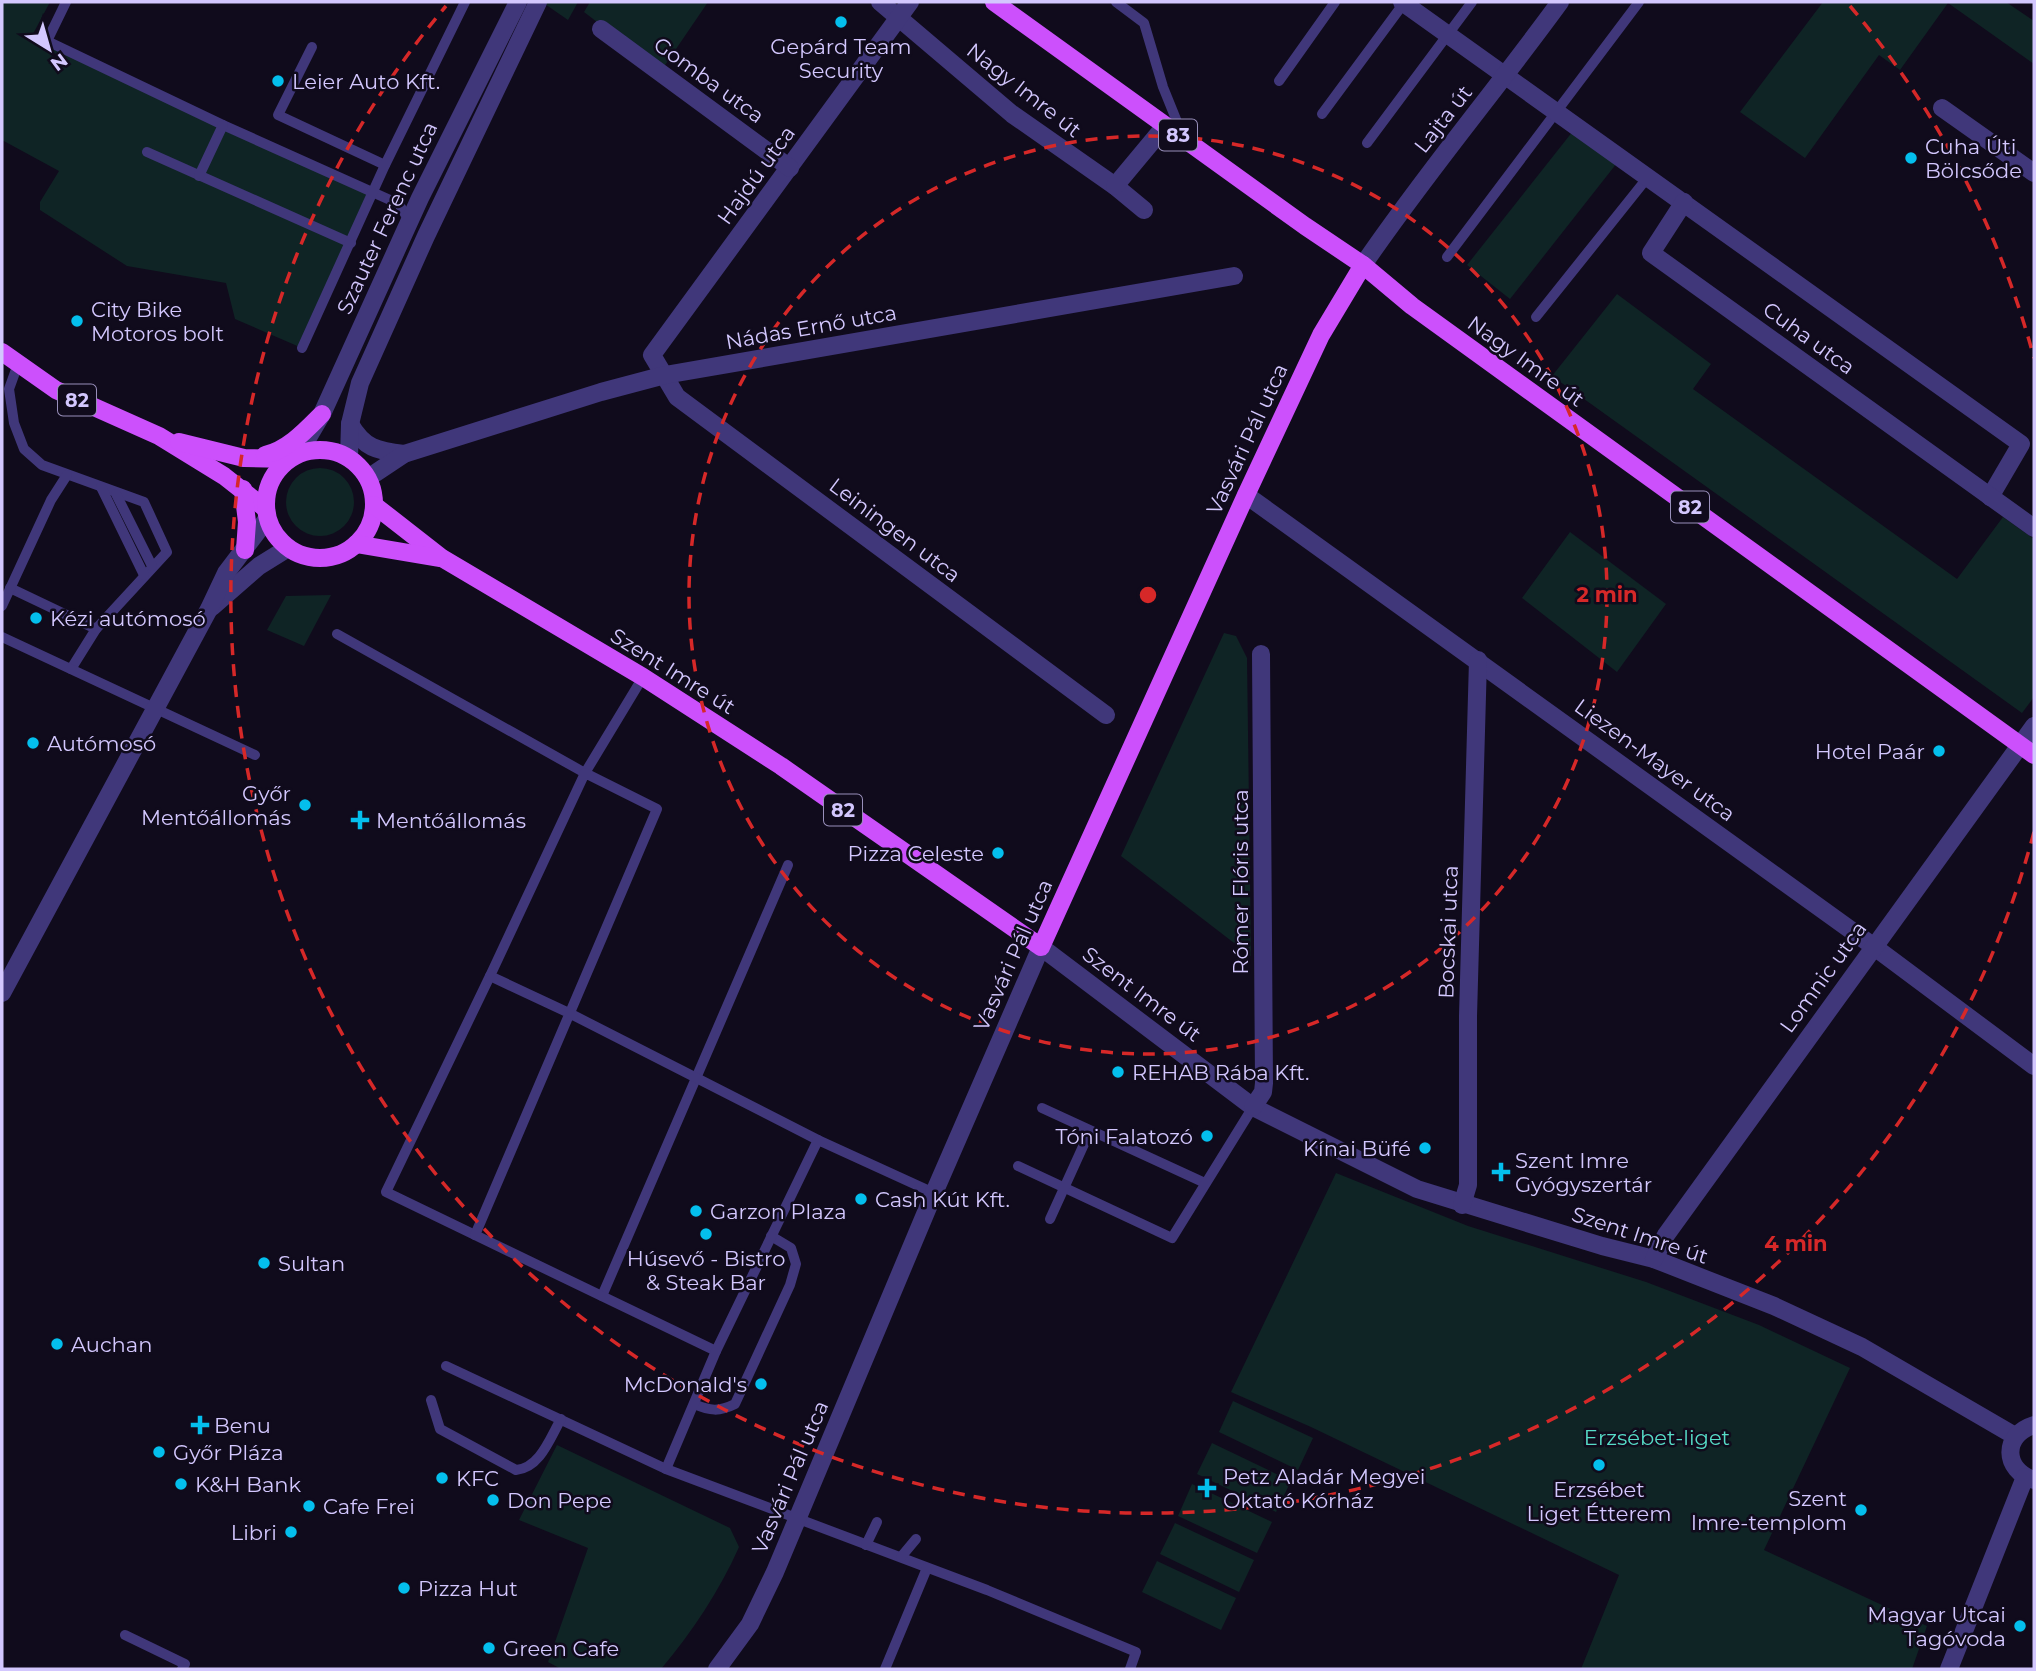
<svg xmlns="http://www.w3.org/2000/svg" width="2036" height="1671" viewBox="0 0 2036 1671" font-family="Montserrat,sans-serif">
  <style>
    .green { fill: #0f2425 }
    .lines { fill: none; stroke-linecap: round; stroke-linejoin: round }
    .service { stroke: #40377a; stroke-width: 10 }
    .minor { stroke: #40377a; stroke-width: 18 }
    .tertiary { stroke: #40377a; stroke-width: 18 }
    .primary { stroke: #cc50fc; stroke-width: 18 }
    .ring { fill: none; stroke: #d62828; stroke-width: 3.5; stroke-dasharray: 12 9 }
    .poi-dot { fill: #04bfed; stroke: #100b1c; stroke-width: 2.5 }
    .labels { text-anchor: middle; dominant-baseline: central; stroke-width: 5; stroke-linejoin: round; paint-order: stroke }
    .shield { fill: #100b1c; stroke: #988fba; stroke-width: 2 }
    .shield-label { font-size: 19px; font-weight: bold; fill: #d3c7fe }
    .poi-label { font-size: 21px; fill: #d3c7fe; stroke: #100b1c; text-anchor: start }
    .street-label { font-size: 21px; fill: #d3c7fe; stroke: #100b1c }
    .park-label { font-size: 21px; fill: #56dcc7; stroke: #100b1c }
    .centre { fill: #d62828; stroke: #100b1c; stroke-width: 3.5 }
    .ring-label { font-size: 21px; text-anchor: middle; font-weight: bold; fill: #d62828; stroke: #100b1c; stroke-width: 5; stroke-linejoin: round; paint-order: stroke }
  </style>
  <rect width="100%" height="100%" fill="#100b1c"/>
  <g class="green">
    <polygon points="2,2 50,2 33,34 223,125 374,192 302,348 235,319 226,283 127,266 40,210 40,202 59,171 2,140"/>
    <polygon points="542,2 578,2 568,20"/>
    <polygon points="590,2 708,2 661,71 584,12"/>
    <polygon points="1823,2 2006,2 2034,21 2034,64 1948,3 1900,70 1879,55 1805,158 1740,112"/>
    <polygon points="1573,131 1617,163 1510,299 1467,265"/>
    <polygon points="1617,294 1711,364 1693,389 1957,579 2003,517 2034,539 2034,697 2022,713 1552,376"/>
    <circle cx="320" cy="502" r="34"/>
    <polygon points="1570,532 1666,604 1617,672 1522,598"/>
    <polygon points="331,595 304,646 267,630 286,596"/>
    <polygon points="1224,633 1236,636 1247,658 1251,956 1121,856"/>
    <polygon points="1336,1173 1468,1226 1646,1282 1759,1325 1850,1368 1764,1550 1927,1626 1912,1669 1581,1669 1619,1575 1311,1427 1231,1392"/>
    <polygon points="1233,1401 1313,1438 1298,1470 1219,1432"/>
    <polygon points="1212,1443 1291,1481 1276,1512 1197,1474"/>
    <path d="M557 1445 730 1528 739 1547C719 1592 692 1632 661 1669H561L548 1662 588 1548 519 1520Z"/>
    <polygon points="1192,1484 1272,1522 1257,1553 1178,1516"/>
    <polygon points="1175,1523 1254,1560 1239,1592 1160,1554"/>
    <polygon points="1157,1561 1236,1598 1221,1630 1142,1592"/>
  </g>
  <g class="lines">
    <g class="service">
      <polyline points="66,2 47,41 223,125 399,204 408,219 407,225"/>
      <polyline points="1116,2 1144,23 1163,87 1182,134"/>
      <polyline points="312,47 278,115 385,165"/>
      <polyline points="1279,81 1335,2"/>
      <polyline points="1322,114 1404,3"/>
      <polyline points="1367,143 1472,2"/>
      <polyline points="147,152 351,243"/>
      <polyline points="199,176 223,125"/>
      <polyline points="1447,257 1639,2"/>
      <polyline points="1536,317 1648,177"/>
      <polyline points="302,348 385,165 465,2"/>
      <polyline points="18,364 9,389 14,423 24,449 42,465 144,502 167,552 96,629 71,669"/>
      <polyline points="101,487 144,575"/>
      <polyline points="116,494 152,566"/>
      <polyline points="10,588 96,629"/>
      <polyline points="2,606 51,500 67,475"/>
      <polyline points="337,634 585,773 643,677"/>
      <polyline points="2,637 255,755"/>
      <polyline points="1042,1108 1205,1183"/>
      <polyline points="1018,1166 1172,1238 1253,1107"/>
      <polyline points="1050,1219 1090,1131"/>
      <polyline points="475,1235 386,1192 490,976"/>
      <polyline points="602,1296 788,865"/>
      <polyline points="716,1351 475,1235 657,809 585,773 490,976 569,1013 818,1140"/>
      <polyline points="446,1366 666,1469 987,1590 1136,1652 1130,1669"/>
      <path d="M431 1400 440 1429 516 1470C540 1468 550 1438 561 1419"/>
      <path d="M694 1404C710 1411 719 1412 735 1404L790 1285 796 1264 791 1248 771 1236"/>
      <polyline points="666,1469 716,1351 818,1140 934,1193"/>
      <polyline points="866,1545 877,1522"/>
      <polyline points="901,1557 916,1539"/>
      <polyline points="125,1635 185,1664 182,1669"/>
      <polyline points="885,1669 927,1568"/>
    </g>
    <g class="minor">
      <polyline points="880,2 1012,114 1115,186 1144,210"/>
      <polyline points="910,2 652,355 677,397 1106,715"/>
      <polyline points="1402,2 2021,444 1990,497"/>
      <polyline points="601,29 790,168"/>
      <polyline points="1942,108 2034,173"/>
      <polyline points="1115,186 1165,126"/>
      <polyline points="1684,202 1651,253 2034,528"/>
      <path d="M350 424C364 448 377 451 404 454"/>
      <polyline points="368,478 404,454 601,392 665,375 1234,276"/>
      <polyline points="1246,495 1873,946 2034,1066"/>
      <polyline points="1041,947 1253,1107 1417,1189 1602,1246 1654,1259 1774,1306 1862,1347 2015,1436"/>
      <polyline points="1253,1107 1263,1092 1264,1083 1261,654"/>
      <polyline points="1462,1205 1468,1185 1468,1016 1478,660"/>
      <polyline points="1654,1259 1666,1235 2034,726"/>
      <path d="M2034 1425C2002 1435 2003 1470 2034 1480"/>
      <polyline points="1949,1669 2025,1477"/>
    </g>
    <g class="tertiary">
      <path d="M1363 265C1425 174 1496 90 1560 2"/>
      <polyline points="299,453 322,414 420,198 518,2"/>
      <polyline points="349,458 350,424 360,383 426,236 538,2"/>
      <polyline points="212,607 259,566 288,548"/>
      <polyline points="2,993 209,609 226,573 267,519"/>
      <polyline points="717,1669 750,1624 775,1572 934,1193 1041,947"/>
    </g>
    <g class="primary">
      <polyline points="994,2 1305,226 1363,265 1412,306 2034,755"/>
      <polyline points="2,352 56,390 159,436 224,476 266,509"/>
      <polyline points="179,442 244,458 289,459"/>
      <circle cx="320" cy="504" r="54"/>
      <path d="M265 455C288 450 306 430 322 414"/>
      <polyline points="243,489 247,522 245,550"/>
      <polyline points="374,505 442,558 643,677 781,766 1041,947 1246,495 1321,335 1363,265"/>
      <polyline points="356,544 439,558"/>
    </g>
  </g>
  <g class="ring">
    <circle cx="1148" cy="595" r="459"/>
    <path d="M2034 832A917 917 0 1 1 446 6M1850 6A917 917 0 0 1 2034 358"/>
  </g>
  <g class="poi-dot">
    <circle cx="841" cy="22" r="7"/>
    <circle cx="278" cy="81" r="7"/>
    <circle cx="1911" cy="158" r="7"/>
    <circle cx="77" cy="321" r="7"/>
    <circle cx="36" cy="618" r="7"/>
    <circle cx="33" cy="743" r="7"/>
    <circle cx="1939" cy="751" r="7"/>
    <circle cx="305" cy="805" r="7"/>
    <path d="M356.5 809.5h7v7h7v7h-7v7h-7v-7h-7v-7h7z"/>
    <circle cx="998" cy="853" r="7"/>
    <circle cx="1118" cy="1072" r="7"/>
    <circle cx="1207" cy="1136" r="7"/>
    <circle cx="1425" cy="1148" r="7"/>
    <path d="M1497.5 1161.5h7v7h7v7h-7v7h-7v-7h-7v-7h7z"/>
    <circle cx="861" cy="1199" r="7"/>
    <circle cx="696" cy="1211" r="7"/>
    <circle cx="706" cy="1234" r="7"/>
    <circle cx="264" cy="1263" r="7"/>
    <circle cx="57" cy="1344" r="7"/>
    <circle cx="761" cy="1384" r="7"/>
    <path d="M196.5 1414.5h7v7h7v7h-7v7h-7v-7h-7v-7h7z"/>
    <circle cx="159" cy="1452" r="7"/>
    <circle cx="1599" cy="1465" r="7"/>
    <circle cx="442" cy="1478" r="7"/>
    <circle cx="181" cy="1484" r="7"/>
    <path d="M1203.5 1477.5h7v7h7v7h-7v7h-7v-7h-7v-7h7z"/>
    <circle cx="493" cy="1500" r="7"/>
    <circle cx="309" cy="1506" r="7"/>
    <circle cx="1861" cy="1510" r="7"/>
    <circle cx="291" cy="1532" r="7"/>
    <circle cx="404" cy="1588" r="7"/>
    <circle cx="2020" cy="1626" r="7"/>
    <circle cx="489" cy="1648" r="7"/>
  </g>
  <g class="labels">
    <g class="shield">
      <rect x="1159" y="119.5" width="38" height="31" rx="5"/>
      <rect x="58" y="384.5" width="38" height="31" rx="5"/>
      <rect x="1671" y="491.5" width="38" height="31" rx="5"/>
      <rect x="824" y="794.5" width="38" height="31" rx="5"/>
    </g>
    <g class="shield-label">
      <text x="1178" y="135">83</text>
      <text x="77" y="400">82</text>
      <text x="1690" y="507">82</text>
      <text x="843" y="810">82</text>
    </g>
    <g class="poi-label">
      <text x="841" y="46" text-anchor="middle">Gepárd Team<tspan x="841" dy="24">Security</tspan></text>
      <text x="292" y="81">Leier Auto Kft.</text>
      <text x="1925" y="146">Cuha Úti<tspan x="1925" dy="24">Bölcsőde</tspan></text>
      <text x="91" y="309">City Bike<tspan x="91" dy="24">Motoros bolt</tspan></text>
      <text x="50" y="618">Kézi autómosó</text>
      <text x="47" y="743">Autómosó</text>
      <text x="1925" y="751" text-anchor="end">Hotel Paár</text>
      <text x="291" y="793" text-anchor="end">Győr<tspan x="291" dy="24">Mentőállomás</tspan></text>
      <text x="376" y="820">Mentőállomás</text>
      <text x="984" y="853" text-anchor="end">Pizza Celeste</text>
      <text x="1132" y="1072">REHAB Rába Kft.</text>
      <text x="1193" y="1136" text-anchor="end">Tóni Falatozó</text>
      <text x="1411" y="1148" text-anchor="end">Kínai Büfé</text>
      <text x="1515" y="1160">Szent Imre<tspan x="1515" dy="24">Gyógyszertár</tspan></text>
      <text x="875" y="1199">Cash Kút Kft.</text>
      <text x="710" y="1211">Garzon Plaza</text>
      <text x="706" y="1258" text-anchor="middle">Húsevő - Bistro<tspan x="706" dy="24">&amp; Steak Bar</tspan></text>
      <text x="278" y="1263">Sultan</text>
      <text x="71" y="1344">Auchan</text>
      <text x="747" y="1384" text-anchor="end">McDonald's</text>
      <text x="214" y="1425">Benu</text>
      <text x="173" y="1452">Győr Pláza</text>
      <text x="1223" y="1476">Petz Aladár Megyei<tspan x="1223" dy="24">Oktató Kórház</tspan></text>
      <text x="456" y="1478">KFC</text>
      <text x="195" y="1484">K&amp;H Bank</text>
      <text x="1599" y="1489" text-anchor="middle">Erzsébet<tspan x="1599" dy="24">Liget Étterem</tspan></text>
      <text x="1847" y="1498" text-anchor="end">Szent<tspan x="1847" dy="24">Imre-templom</tspan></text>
      <text x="507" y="1500">Don Pepe</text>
      <text x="323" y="1506">Cafe Frei</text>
      <text x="277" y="1532" text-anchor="end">Libri</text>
      <text x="418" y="1588">Pizza Hut</text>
      <text x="2006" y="1614" text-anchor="end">Magyar Utcai<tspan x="2006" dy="24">Tagóvoda</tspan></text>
      <text x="503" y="1648">Green Cafe</text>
    </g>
    <g class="street-label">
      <text transform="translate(709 80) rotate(36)">Gomba utca</text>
      <text transform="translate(1024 90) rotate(38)">Nagy Imre út</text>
      <text transform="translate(1443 119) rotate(-52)">Lajta út</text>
      <text transform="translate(756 175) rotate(-54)">Hajdú utca</text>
      <text transform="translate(387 218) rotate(-65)">Szauter Ferenc utca</text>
      <text transform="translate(811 327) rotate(-10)">Nádas Ernő utca</text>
      <text transform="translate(1809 338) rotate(36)">Cuha utca</text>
      <text transform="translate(1526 361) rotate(36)">Nagy Imre út</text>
      <text transform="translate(1247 439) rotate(-65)">Vasvári Pál utca</text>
      <text transform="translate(895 530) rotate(37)">Leiningen utca</text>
      <text transform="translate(673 671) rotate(32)">Szent Imre út</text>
      <text transform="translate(1655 760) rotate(36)">Liezen-Mayer utca</text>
      <text transform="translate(1240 882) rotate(-90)">Rómer Flóris utca</text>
      <text transform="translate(1448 932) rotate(-88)">Bocskai utca</text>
      <text transform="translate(1013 955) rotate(-66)">Vasvári Pál utca</text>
      <text transform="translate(1823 977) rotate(-54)">Lomnic utca</text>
      <text transform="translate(1142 994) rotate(37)">Szent Imre út</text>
      <text transform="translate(1640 1235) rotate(18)">Szent Imre út</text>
      <text transform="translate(790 1477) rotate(-67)">Vasvári Pál utca</text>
    </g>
    <g class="park-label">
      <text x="1657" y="1437">Erzsébet-liget</text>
    </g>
  </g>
  <circle cx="1148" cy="595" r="10" class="centre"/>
  <g class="ring-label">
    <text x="1607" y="602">2 min</text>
    <text x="1796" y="1251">4 min</text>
  </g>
  <rect width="2036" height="1671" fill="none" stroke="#d3c7fe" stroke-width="7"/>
  <g transform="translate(49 49) rotate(143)" stroke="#100b1c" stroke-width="5" paint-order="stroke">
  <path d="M0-5L12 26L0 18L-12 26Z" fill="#d3c7fe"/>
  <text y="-10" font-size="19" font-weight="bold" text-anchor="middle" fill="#d3c7fe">N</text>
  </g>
</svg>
